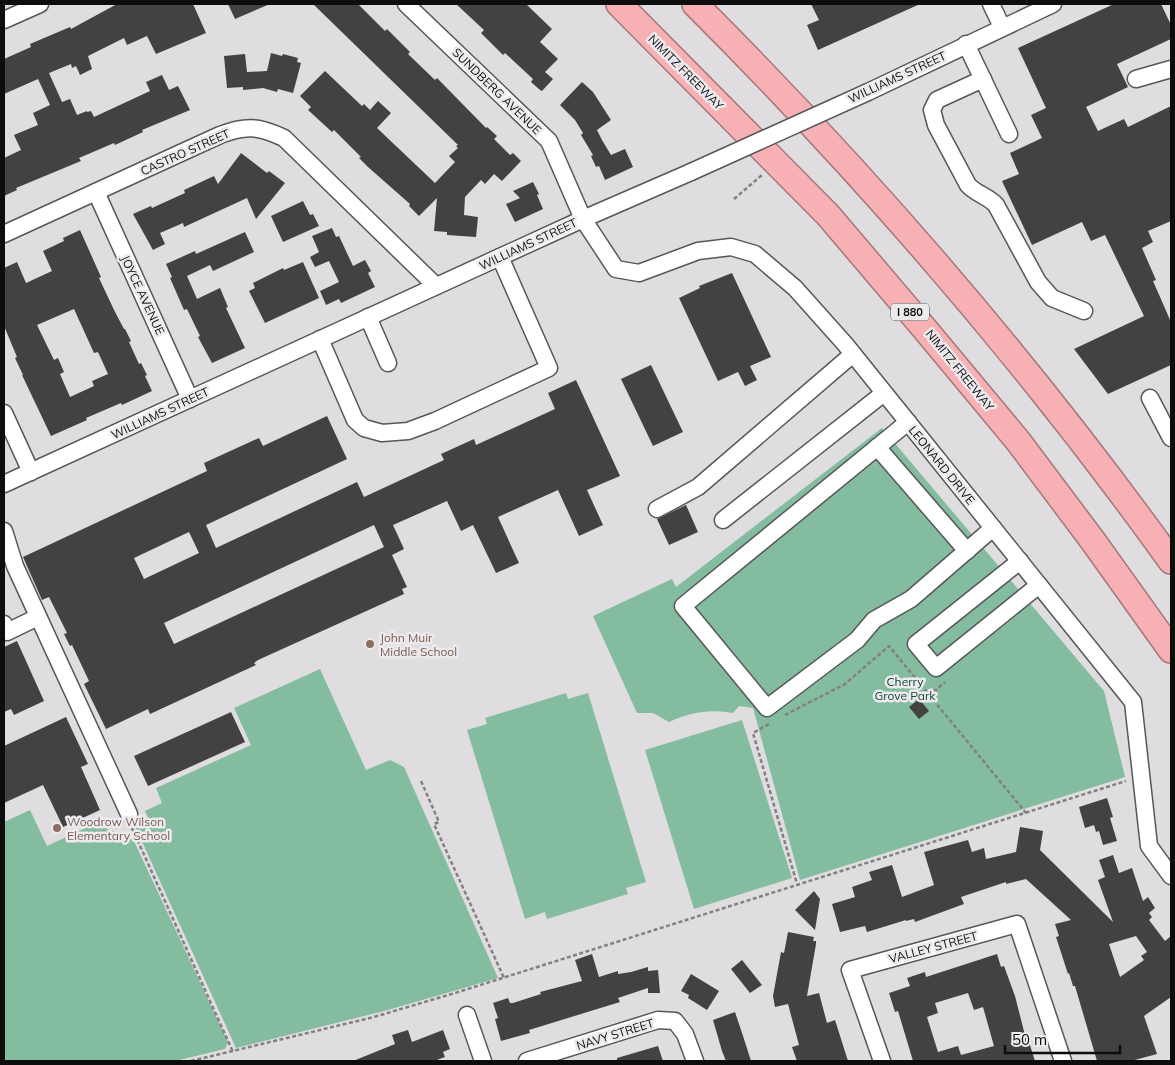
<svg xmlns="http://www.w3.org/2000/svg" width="1175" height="1065" viewBox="0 0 1175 1065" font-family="Mulish,sans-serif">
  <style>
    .green { fill: #84bc9f }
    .building { fill: #444240; fill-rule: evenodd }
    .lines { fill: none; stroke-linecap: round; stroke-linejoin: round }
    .minor-casing { stroke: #575658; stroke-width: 19 }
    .highway-casing { stroke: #a57779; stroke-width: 28 }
    .path { stroke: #818082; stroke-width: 2.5; stroke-dasharray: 4 2.5; stroke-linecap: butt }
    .minor { stroke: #fff; stroke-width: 16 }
    .highway { stroke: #f7b0b3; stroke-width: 25 }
    .minor-bridge-casing { stroke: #575658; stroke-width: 19; stroke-linecap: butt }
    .minor-bridge { stroke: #fff; stroke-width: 16 }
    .education-dot { fill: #8d6e63; stroke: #eceaed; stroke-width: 2 }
    .labels { text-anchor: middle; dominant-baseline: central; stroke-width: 5; stroke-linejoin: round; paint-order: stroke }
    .shield { fill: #eceaed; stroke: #504f51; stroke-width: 1 }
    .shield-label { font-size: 11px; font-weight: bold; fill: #0d0d0e }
    .street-label { font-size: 12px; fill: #0d0d0e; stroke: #eceaed }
    .education-label { font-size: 12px; fill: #785e54; stroke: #eceaed; text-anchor: start }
    .park-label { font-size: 12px; fill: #0f4b33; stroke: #eceaed }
  </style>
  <rect width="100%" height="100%" fill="#dfdde0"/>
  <g class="green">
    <path d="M882 428 1104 691 1125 777 800 880 753 708 739 706 733 713C709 709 691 712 669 722L653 713H637L593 616 672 579 676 587Z"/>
    <polygon points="320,669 366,770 390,760 404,767 498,978 388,1010 236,1048 134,824 148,817 145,811 162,803 156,788 251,745 234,708"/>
    <polygon points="566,693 568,699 588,693 646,882 626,888 628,894 547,919 545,912 525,919 467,730 487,724 485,718"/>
    <polygon points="742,720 792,878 694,909 645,750"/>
    <polygon points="30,810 47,846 94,824 133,839 228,1042 225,1049 175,1061 4,1061 4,822"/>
  </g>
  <g class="building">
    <polygon points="117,4 193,4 206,33 156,54 147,36 127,45 124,38 88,56 92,69 80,75 76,66 72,68 71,64 49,73 62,102 70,99 77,115 87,111 87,112 91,111 94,117 150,91 146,82 162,75 169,90 178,86 190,110 142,130 143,132 115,145 114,143 79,158 81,161 16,188 17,190 4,196 4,158 21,150 14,135 38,125 33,113 50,105 38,79 4,94 4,59 31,47 30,44 70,27 71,29"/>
    <polygon points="228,4 270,4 235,19"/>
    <polygon points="313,4 358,4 385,31 387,29 410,52 408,54 435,80 437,78 486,128 487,127 497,136 494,139 510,155 513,153 521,161 502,181 494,174 485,184 481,180 465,197 464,215 478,217 476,237 447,235 447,232 434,231 437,198 419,216 409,206 410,204 368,167 359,158 361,157 334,130 332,132 308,110 311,107 300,96 325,71 362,106 364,104 370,110 378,101 391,113 377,128 435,183 455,162 449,156 458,148 456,146 458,145"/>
    <polygon points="456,4 526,4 552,29 540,42 558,59 545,72 553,79 542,91 540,90 531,82 533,79 505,53 503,55 481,33 484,30"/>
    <polygon points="811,4 920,4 818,50 807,25 819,20"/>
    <polygon points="1114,4 1161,4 1171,25 1171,39 1117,64 1128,87 1086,107 1098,131 1124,119 1128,127 1171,106 1171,221 1148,231 1153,242 1142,248 1156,280 1153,281 1171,322 1171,365 1108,394 1074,349 1144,316 1105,235 1091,241 1082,222 1032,245 1002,181 1019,174 1010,153 1042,138 1031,115 1046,108 1018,48"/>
    <polygon points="271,53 282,56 283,54 298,58 297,62 301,63 293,93 278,89 277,92 263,88 243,90 243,87 227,88 224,56 245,54 247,72 267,71"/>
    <polygon points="582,82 593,92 611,120 597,130 602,140 611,155 625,149 633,167 605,180 599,166 596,167 591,156 593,155 581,135 583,133 575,120 560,105"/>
    <polygon points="241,153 267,173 269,171 285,183 256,219 247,198 184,227 183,223 160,233 165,244 153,250 133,214 151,206 152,208 185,193 184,190 214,176 218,184"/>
    <polygon points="533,182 539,194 537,195 543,209 515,222 506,204 520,198 513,191"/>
    <polygon points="303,201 310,215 313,214 319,226 283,242 271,216"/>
    <polygon points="332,228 336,237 339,236 353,266 365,260 371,271 368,273 375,287 341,303 339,299 326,305 320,291 339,282 329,261 315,267 310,257 319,252 312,236"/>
    <path d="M80 230 101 277 99 278 115 312 124 329H125L131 341 129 342 139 364 141 363 147 375 145 376 152 391 122 405 121 403 86 418 87 420 51 436 22 375H23L15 358 17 357 4 326V268L17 262 26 283 52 271 43 251 64 241 63 238ZM74 309 94 353 98 352 108 374 92 381 94 386 70 397 60 374 64 372 58 358 54 360 37 325Z"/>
    <polygon points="245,232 254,252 213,271 210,265 187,276 197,299 220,288 228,307 226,308 245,348 212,363 198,337 200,336 187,309 184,310 170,278 172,277 166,264 195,251 196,254"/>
    <polygon points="303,262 319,298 265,323 249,291 255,288 253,283 283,268 284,270"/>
    <polygon points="732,273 771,357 750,366 757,380 745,386 738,372 718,381 679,298 700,288 699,286"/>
    <polygon points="651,365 683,432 653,446 621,379"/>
    <path d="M576 380 620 476 587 490 603 525 579 536 558 490 498 517 519 563 496 573 473 525 461 531 447 501 393 525 404 549 392 555 407 587 402 589 404 594 258 660 254 663 256 665 150 714 148 709 106 729 84 684 89 681 72 645 70 646 64 634 67 633 49 597 42 600 23 557 207 471 204 463 259 438 263 446 327 416 347 459 206 525 216 548 357 482 364 497 444 460 441 454 474 439 476 445 555 409 548 393ZM374 525 384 547 174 644 164 623ZM189 532 199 553 144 579 134 558Z"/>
    <polygon points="686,505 698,532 669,545 657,519"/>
    <polygon points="17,641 44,701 14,715 11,709 4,712 4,647"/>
    <polygon points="919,699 929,711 919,719 909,707"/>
    <polygon points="231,712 245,742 148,786 134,756"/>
    <polygon points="66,717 88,764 81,767 100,810 63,827 43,785 4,803 4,746"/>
    <polygon points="1107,798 1113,817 1110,818 1117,841 1103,845 1099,831 1096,832 1094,825 1085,828 1079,807"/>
    <path d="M1020 827 1043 831 1040 850 1113 922 1098 880 1105 877 1099 860 1113 855 1119 873 1132 868 1143 901 1148 897 1155 908 1149 913 1152 917 1149 920 1165 941 1171 936V997L1144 1016 1157 1054 1131 1061H1097L1075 986H1073L1069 973 1068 974 1056 937 1059 936 1055 924 1071 920 1026 879 1006 884V882L961 897 964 904 915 922 914 919 906 921V920L867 932 865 926 840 932 832 904 855 897 852 887 872 880 869 872 892 865 902 897 934 885 924 852 968 840 972 852 984 848 986 859 1016 852ZM1136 936 1147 952 1141 956 1144 960 1120 977 1109 944Z"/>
    <polygon points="814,891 820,899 815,930 795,910"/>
    <polygon points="788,932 814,937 813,941 816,941 816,944 807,996 819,993 827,1023 835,1020 848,1061 797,1061 792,1047 799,1045 788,1004 775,1007 773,996 781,952 784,953"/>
    <polygon points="592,954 599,977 618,971 618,974 631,972 648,967 648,971 658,970 660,993 648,993 648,988 618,998 620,1002 529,1030 530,1033 501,1041 495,1019 498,1018 493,1003 508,998 510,1003 513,1003 541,994 540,992 582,981 575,960"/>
    <path d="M997 954 1001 967 1004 966 1015 996 1027 1043 1029 1042 1035 1061H913L898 1011 895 1012 889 993 910 986 907 978 925 972 926 977ZM968 993 974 1010 983 1007 994 1046 961 1055 958 1046 938 1052 927 1017 938 1013 935 1003Z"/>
    <polygon points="742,960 762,985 750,993 731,969"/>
    <polygon points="691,974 719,991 707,1010 688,998 689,995 681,991"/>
    <polygon points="735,1012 744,1039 751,1061 726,1061 722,1051 713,1020"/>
    <polygon points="408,1030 412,1042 443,1030 450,1049 443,1052 445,1057 434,1061 353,1061 395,1044 392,1035"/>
    <polygon points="658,1046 663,1061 617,1061 617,1058"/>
  </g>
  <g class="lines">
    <g class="minor-casing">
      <g id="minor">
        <polyline points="406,4 549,141 583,219 616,269 639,273 698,251 731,247 755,254 795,288 845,344 1133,702 1149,846 1171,876"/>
        <polyline points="991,4 1002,27"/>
        <polyline points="4,20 40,4"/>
        <polyline points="966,44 1009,134"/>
        <path d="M983 79 937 100 932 110 936 125 968 185C976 194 988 196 996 205L1038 282 1052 298 1084 311"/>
        <polyline points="1136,79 1171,69"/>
        <polyline points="868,92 1053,4"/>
        <polyline points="96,192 190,399"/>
        <path d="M4 234 220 135C246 125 258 126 284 138L436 286"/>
        <polyline points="368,317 388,363"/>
        <polyline points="320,339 355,420 364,428 382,433 408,431 435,421 549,368 500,257"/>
        <polyline points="1150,398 1171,438"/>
        <polyline points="4,413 31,472"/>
        <polyline points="908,422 683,606 767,708 857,640 874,620 911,599 993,528"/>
        <polyline points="877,447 967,551"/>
        <polyline points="4,484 583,219 691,172"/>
        <polyline points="657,509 698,487 853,354"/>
        <polyline points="723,520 884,393"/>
        <polyline points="4,531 15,566 129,814"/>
        <polyline points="1020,561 916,644 936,668 1039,585"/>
        <polyline points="4,624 7,632 38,617"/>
        <polyline points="467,1015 483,1061"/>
        <polyline points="527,1061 658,1020 675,1021 685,1034 695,1061"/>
        <polyline points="882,1061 850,970 1017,924 1063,1061"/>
      </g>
    </g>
    <g class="highway-casing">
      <g id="highway">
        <polyline points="619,4 828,215 924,328 1018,441 1093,541 1171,650"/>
        <path d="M695 4C868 177 1028 362 1171 561"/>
      </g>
    </g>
    <g class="path">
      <polyline points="734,199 762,175"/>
      <polyline points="929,696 945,682"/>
      <polyline points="785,715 845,684 889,646 1026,813"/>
      <polyline points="769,724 753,733 797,884"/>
      <polyline points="421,781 439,822 434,824 504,978"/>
      <polyline points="132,828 233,1052"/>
      <polyline points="191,1061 374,1017 455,993 1126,781"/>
    </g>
    <use href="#minor" class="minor"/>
    <use href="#highway" class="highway"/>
    <g class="minor-bridge-casing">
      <polyline id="minor-bridge" points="691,172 868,92"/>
    </g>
    <use href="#minor-bridge" class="minor-bridge"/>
  </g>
  <g class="education-dot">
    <circle cx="370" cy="644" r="5"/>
    <circle cx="57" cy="828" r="5"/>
  </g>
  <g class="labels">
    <rect class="shield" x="891" y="303.5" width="38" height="17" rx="4"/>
    <g class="shield-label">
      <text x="910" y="312">I 880</text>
    </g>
    <g class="street-label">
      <text transform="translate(686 72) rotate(45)">NIMITZ FREEWAY</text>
      <text transform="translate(897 77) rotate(-25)">WILLIAMS STREET</text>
      <text transform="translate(497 91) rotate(44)">SUNDBERG AVENUE</text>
      <text transform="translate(185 152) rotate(-24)">CASTRO STREET</text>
      <text transform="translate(528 244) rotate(-25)">WILLIAMS STREET</text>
      <text transform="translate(143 295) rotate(65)">JOYCE AVENUE</text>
      <text transform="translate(960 370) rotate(51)">NIMITZ FREEWAY</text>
      <text transform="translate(160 413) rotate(-25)">WILLIAMS STREET</text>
      <text transform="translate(942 465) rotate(51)">LEONARD DRIVE</text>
      <text transform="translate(933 947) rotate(-15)">VALLEY STREET</text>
      <text transform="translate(615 1034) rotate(-17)">NAVY STREET</text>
    </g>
    <g class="education-label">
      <text x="380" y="637">John Muir<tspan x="380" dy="14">Middle School</tspan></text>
      <text x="67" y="821">Woodrow Wilson<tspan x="67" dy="14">Elementary School</tspan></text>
    </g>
    <g class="park-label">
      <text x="905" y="681">Cherry<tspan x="905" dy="14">Grove Park</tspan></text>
    </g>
  </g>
  <rect width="1175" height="1065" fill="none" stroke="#0d0d0e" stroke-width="10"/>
  <path d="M1005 1045v8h115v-8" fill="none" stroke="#0d0d0e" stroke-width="2.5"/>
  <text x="1012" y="1045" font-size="15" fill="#0d0d0e" stroke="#eceaed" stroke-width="4" paint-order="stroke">50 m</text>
</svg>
